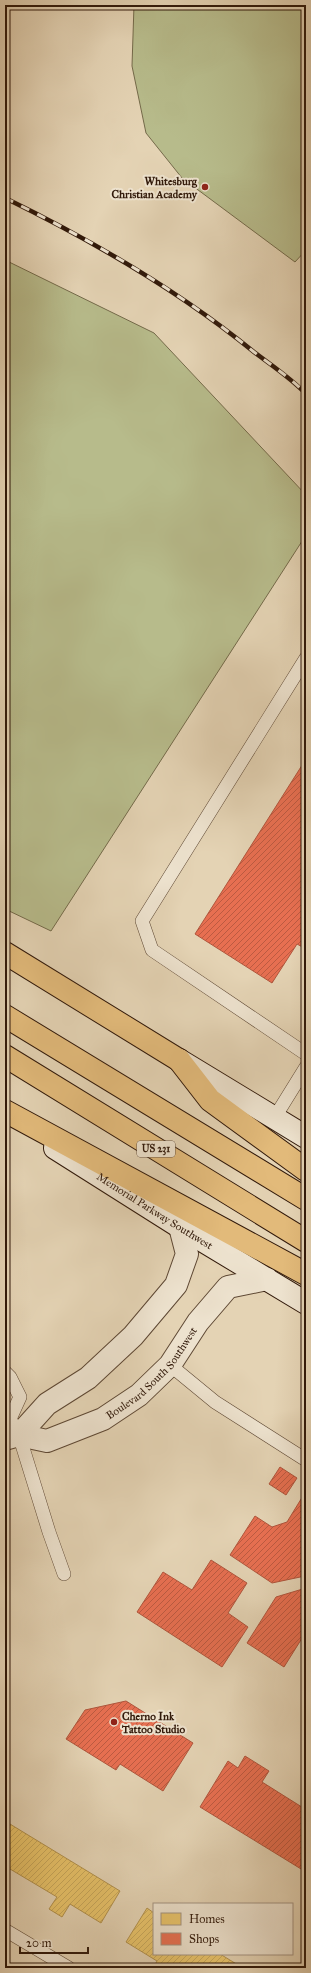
<svg xmlns="http://www.w3.org/2000/svg" width="311" height="1973" viewBox="0 0 311 1973" font-family="'IM FELL Great Primer',serif">
  <style>
    .green { fill: #b7bb8b; stroke: #746a4a }
    .homes { fill: url(#homes-hatch); stroke: #b2914d }
    .shops { fill: url(#shops-hatch); stroke: #b0553c }
    .lines { fill: none; stroke-linecap: round; stroke-linejoin: round }
    .lane-casing { stroke: #5e4834; stroke-width: 14 }
    .street-casing { stroke: #5e4834; stroke-width: 24 }
    .secondary-casing { stroke: #31190a; stroke-width: 24 }
    .primary-casing { stroke: #31190a; stroke-width: 24 }
    .highway-casing { stroke: #31190a; stroke-width: 24 }
    .lane { stroke: #ede2ce; stroke-width: 13 }
    .street { stroke: #ede2ce; stroke-width: 22 }
    .secondary { stroke: #ede2ce; stroke-width: 22 }
    .primary { stroke: #e2ba7a; stroke-width: 22 }
    .highway { stroke: #e2ba7a; stroke-width: 22 }
    .rail-casing { stroke: #31190a; stroke-width: 4.5 }
    .rail { stroke: #ede2ce; stroke-width: 3; stroke-dasharray: 9; stroke-linecap: butt }
    .poi-dot { fill: #8f2418; stroke: #ede2ce; stroke-width: 1.5 }
    .labels { text-anchor: middle; dominant-baseline: central; stroke-width: 4; stroke-linejoin: round; paint-order: stroke }
    .shield { fill: #ede2ce; stroke: #695545; stroke-width: 1 }
    .shield-label { font-size: 10px; font-weight: bold; fill: #31190a }
    .poi-label { font-size: 11px; font-weight: bold; fill: #31190a; stroke: #ede2ce; text-anchor: end }
    .street-label { font-size: 11px; fill: #31190a; stroke: #ede2ce }
  </style>
  <defs>
    <pattern id="homes-hatch" width="6" height="6" patternUnits="userSpaceOnUse"><rect width="6" height="6" fill="#e9c46a"/><path d="M-1 1l2-2M0 6l6-6M5 7l2-2" fill="none" stroke="#c8a85b"/></pattern>
    <pattern id="shops-hatch" width="6" height="6" patternUnits="userSpaceOnUse"><rect width="6" height="6" fill="#e76f51"/><path d="M-1 1l2-2M0 6l6-6M5 7l2-2" fill="none" stroke="#bc5a41"/></pattern>
  </defs>
  <rect width="100%" height="100%" fill="#e4d3b4"/>
  <filter id="stains"><feTurbulence type="fractalNoise" baseFrequency=".005" numOctaves="4"/><feColorMatrix values="0 0 0 0 .2 0 0 0 0 .09 0 0 0 0 .02 0 0 0 .5 -.17"/></filter>
  <radialGradient id="worn" r=".72"><stop offset=".6" stop-color="#630" stop-opacity="0"/><stop offset="1" stop-color="#630" stop-opacity=".3"/></radialGradient>
  <g class="green">
    <polygon points="134,5 306,5 306,250 295,262 182,178 146,133 132,66"/>
    <polygon points="5,260 154,333 306,495 306,535 51,931 5,909"/>
  </g>
  <g class="homes">
    <polygon points="5,1821 120,1891 101,1923 70,1904 62,1917 49,1909 57,1897 5,1866"/>
    <polygon points="147,1908 154,1913 154,1954 220,1954 243,1968 153,1968 157,1961 126,1942"/>
  </g>
  <g class="shops">
    <polygon points="306,759 306,949 297,944 272,983 195,934"/>
    <polygon points="280,1467 297,1478 286,1495 269,1484"/>
    <polygon points="306,1491 305,1576 272,1583 230,1555 255,1516 272,1527 287,1522"/>
    <polygon points="211,1560 247,1583 228,1613 248,1627 222,1667 137,1612 163,1572 192,1590"/>
    <polygon points="306,1588 306,1636 304,1635 284,1667 247,1643 276,1597"/>
    <polygon points="126,1701 193,1743 163,1791 120,1764 116,1770 66,1739 85,1710"/>
    <polygon points="245,1756 269,1771 262,1782 305,1809 306,1807 306,1872 200,1807 228,1761 238,1768"/>
  </g>
  <g class="lines">
    <g class="lane-casing">
      <g id="lane">
        <polyline points="306,658 142,921 152,950 306,1054"/>
        <polyline points="275,1117 306,1067"/>
        <polyline points="170,1365 215,1402 306,1460"/>
        <polyline points="5,1372 10,1377 20,1397 10,1419"/>
        <polyline points="5,1418 10,1419 19,1435 49,1532 64,1574"/>
        <polyline points="5,1930 69,1968"/>
      </g>
    </g>
    <g class="street-casing">
      <g id="street">
        <polyline points="19,1435 47,1404 88,1378 133,1336 176,1285 187,1254 180,1227"/>
        <path id="s1" d="M5 1439 19 1435 47 1441 103 1419 139 1395 170 1365 198 1322 228 1287 267 1279"/>
      </g>
    </g>
    <g class="secondary-casing">
      <g id="secondary">
        <polyline points="179,1060 306,1137"/>
        <path id="s2" d="M55 1148 180 1227 306 1303"/>
      </g>
    </g>
    <g class="primary-casing">
      <polyline id="primary" points="5,953 179,1060"/>
    </g>
    <g class="highway-casing">
      <g id="highway">
        <polyline points="5,1016 306,1199"/>
        <polyline points="5,1056 306,1241"/>
        <polyline points="179,1060 210,1100 306,1170"/>
        <polyline points="5,1111 306,1274"/>
      </g>
    </g>
    <use href="#lane" class="lane"/>
    <use href="#street" class="street"/>
    <use href="#secondary" class="secondary"/>
    <use href="#primary" class="primary"/>
    <use href="#highway" class="highway"/>
    <g class="rail-casing">
      <path id="rail" d="M5 198C93 241 178 290 254 352 271 365 291 378 306 394"/>
    </g>
    <use href="#rail" class="rail"/>
  </g>
  <g class="poi-dot">
    <circle cx="205" cy="187" r="4"/>
    <circle cx="114" cy="1722" r="4"/>
  </g>
  <g class="labels">
    <rect class="shield" x="137" y="1141" width="38" height="16" rx="3"/>
    <g class="shield-label">
      <text x="156" y="1149">US 231</text>
    </g>
    <g class="poi-label">
      <text x="197" y="181">Whitesburg<tspan x="197" dy="13">Christian Academy</tspan></text>
      <text x="122" y="1716" text-anchor="start">Cherno Ink<tspan x="122" dy="13">Tattoo Studio</tspan></text>
    </g>
    <g class="street-label">
      <text stroke="none"><textPath href="#s2" startOffset="118">Memorial Parkway Southwest</textPath></text>
      <text stroke="none"><textPath href="#s1" startOffset="171">Boulevard South Southwest</textPath></text>
    </g>
  </g>
  <rect width="311" height="1973" fill="none" stroke="#e4d3b4" stroke-width="20"/>
  <rect x="6" y="6" width="299" height="1961" fill="none" stroke="#31190a" stroke-width="2"/>
  <rect x="10" y="10" width="291" height="1953" fill="none" stroke="#31190a"/>
  <rect x="153" y="1903" width="140" height="52" fill="#ede2ce" stroke="#a29280"/>
  <rect x="161" y="1913" width="20" height="12" fill="#e9c46a" stroke="#a29280"/>
  <text x="189" y="1923" font-size="12" fill="#31190a">Homes</text>
  <rect x="161" y="1933" width="20" height="12" fill="#e76f51" stroke="#a29280"/>
  <text x="189" y="1943" font-size="12" fill="#31190a">Shops</text>
  <path d="M20 1947v6h68v-6" fill="none" stroke="#31190a" stroke-width="2"/>
  <text x="26" y="1947" font-size="12" fill="#31190a" stroke="#ede2ce" stroke-width="3" paint-order="stroke">20 m</text>
  <rect width="100%" height="100%" filter="url(#stains)"/>
  <rect width="100%" height="100%" fill="url(#worn)"/>
</svg>
